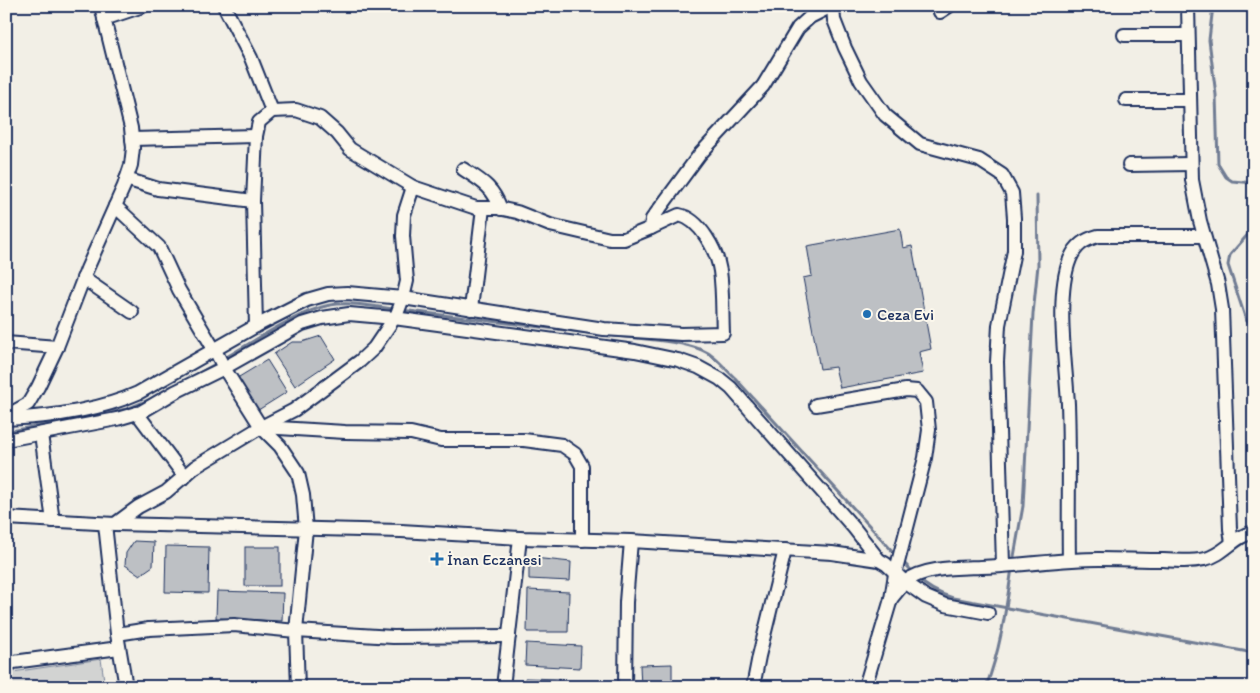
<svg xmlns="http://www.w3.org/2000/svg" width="1260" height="693" viewBox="0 0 1260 693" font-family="Itim,sans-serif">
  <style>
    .green { fill: #d2d3d2; stroke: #768198 }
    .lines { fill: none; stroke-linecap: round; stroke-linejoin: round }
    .stream { stroke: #707b93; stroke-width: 3 }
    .building { fill: #bdc0c4; stroke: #1b2f5e }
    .minor-casing { stroke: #1b2f5e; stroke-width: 16 }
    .minor { stroke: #fbf7ec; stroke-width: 12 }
    .poi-dot { fill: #1f6fb2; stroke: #fbf7ec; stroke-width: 2 }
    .labels { text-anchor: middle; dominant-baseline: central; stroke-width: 4; stroke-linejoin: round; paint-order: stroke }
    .poi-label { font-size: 16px; fill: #1b2f5e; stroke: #fbf7ec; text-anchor: start }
  </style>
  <rect width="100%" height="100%" fill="#f2efe6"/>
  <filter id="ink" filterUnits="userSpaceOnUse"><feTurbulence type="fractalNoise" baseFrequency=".02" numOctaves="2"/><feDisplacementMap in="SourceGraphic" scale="10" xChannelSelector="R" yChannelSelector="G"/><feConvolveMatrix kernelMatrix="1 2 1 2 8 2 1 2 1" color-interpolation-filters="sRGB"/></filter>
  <g filter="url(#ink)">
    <polygon class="green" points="101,659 105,687 6,687 6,673"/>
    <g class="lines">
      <g class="stream">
        <polyline points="1213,6 1209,40 1216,95 1218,164 1226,177 1232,181 1254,183"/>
        <polyline points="1254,226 1250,232 1230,255 1228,265 1246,320 1254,328"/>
        <polyline points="401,310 589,333"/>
        <path d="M610 335C636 339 679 340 702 350 715 355 725 369 735 378L896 555"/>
        <path d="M223 359C251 343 299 311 330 305 351 301 374 307 395 309"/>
        <polyline points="188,379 217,363"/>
        <polyline points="6,432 127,409 154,398"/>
        <polyline points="902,561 914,573"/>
        <polyline points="1013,562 1023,506 1033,314 1038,265 1037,196"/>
        <path d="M918 578C927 588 940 594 953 598L1254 653"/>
        <path d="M986 687C1001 648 1006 608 1012 568"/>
      </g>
    </g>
    <g class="building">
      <polygon points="900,229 903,248 912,246 931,349 919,352 923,373 840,388 835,367 820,369 803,278 812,276 807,246"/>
      <polygon points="321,336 335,359 295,386 274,354 292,342 302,342"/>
      <polygon points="267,360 287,392 255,412 234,380"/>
      <polygon points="134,541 154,542 153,566 140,575 125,565 126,553"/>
      <polygon points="166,546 209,547 208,593 165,592"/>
      <rect x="245" y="547" width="35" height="39"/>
      <polygon points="534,558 571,562 570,581 529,579 529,562"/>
      <polygon points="528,590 569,592 568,632 527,632"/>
      <polygon points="217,591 283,593 282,621 216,618"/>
      <polygon points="526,643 581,646 580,668 525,665"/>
      <polygon points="672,664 672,687 641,687 640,665"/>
      <polygon points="525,678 561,679 560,687 524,687"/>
      <polygon points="576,682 611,682 610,687 575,687"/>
      <rect x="395" y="685" width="38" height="2"/>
      <rect x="453" y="685" width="37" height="2"/>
    </g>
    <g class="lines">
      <g class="minor-casing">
        <g id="minor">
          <polyline points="224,6 251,58 272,111"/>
          <polyline points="833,6 834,20 845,48 861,81 885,115 920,144 979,160 1002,175 1012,193 1014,218 1014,251 999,325 997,362 1003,565"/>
          <polyline points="1188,6 1192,180 1200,221 1218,284 1222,309 1230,529 1232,543"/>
          <polyline points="940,12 949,6"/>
          <polyline points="104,19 143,6"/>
          <polyline points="1124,35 1188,35"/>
          <polyline points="1126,100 1190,100"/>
          <polyline points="132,139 256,136"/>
          <polyline points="1129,165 1191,164"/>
          <path d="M463 169C483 182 492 186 501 209"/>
          <polyline points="126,179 158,189 253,201"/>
          <polyline points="115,206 159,247 179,290 218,356 224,368 261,427 280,446 298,473 303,495 306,529 296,631 298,687"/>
          <polyline points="83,278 132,312"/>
          <polyline points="471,309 483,208"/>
          <polyline points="256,326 253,201 256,136 259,122 272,111 296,110 320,118 337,133 350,149 413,187 476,208 498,208 517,212 550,225 610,239 624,239 651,228 652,219 700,154 763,86 798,28 810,17 832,6"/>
          <polyline points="6,343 57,347"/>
          <polyline points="816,405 906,390 917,391 926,402 929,430 925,458 895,574 891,599"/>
          <polyline points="137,413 185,477"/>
          <polyline points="6,416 28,404 38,387 57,347 87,269 124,186 131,165 133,148 131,128 101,6"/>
          <path d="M6 419C50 417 98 411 138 393L256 326 307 300 328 294 347 293 403 298 604 329 681 334 723 333C722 313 723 291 720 271 717 251 700 219 679 215L651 228"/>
          <polyline points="262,427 345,432 411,433 441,440 524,440 562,445 575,454 582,466 582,540"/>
          <polyline points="41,434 53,521"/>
          <polyline points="6,440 117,419 141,412 175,392 224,368 302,324 322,318 349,314 394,318 635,351 678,360 698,367 720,379 731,388 854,528 879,560"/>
          <path d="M6 518 115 524 401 531 520 538 631 541 832 553 879 560 886 564 905 582C923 567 958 568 981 567 1021 566 1059 559 1099 559 1120 559 1142 560 1163 560 1177 561 1191 562 1205 559 1224 555 1234 536 1254 532"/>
          <polyline points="105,524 117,634 126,687"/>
          <polyline points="115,524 138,507 166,492 195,467 261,427 294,410 360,361 374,348 397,314 403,298 407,281 403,236 404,215 413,187"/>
          <path d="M1069 560C1068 508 1070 456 1068 404 1066 364 1055 296 1070 259 1076 245 1084 240 1098 236H1204"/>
          <polyline points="117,634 149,629 234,625 296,631 393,637 509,636"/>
          <polyline points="6,663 119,648"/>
          <polyline points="503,687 520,538"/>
          <polyline points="625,687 626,602 631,541"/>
          <polyline points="753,687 759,656 785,550"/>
          <polyline points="865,687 891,599 905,582 926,597 945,605 988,613"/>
        </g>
      </g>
      <use href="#minor" class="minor"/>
    </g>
  </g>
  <g class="poi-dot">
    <circle cx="867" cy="314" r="5"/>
    <path d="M434.5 551.5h5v5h5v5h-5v5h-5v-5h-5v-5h5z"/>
  </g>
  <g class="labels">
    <g class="poi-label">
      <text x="877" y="314">Ceza Evi</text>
      <text x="447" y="559">İnan Eczanesi</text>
    </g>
  </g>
  <rect width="1260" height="693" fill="none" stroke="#fbf7ec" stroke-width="25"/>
  <rect x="12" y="12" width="1235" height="668" fill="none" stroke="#1b2f5e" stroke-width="2" filter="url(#ink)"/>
</svg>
